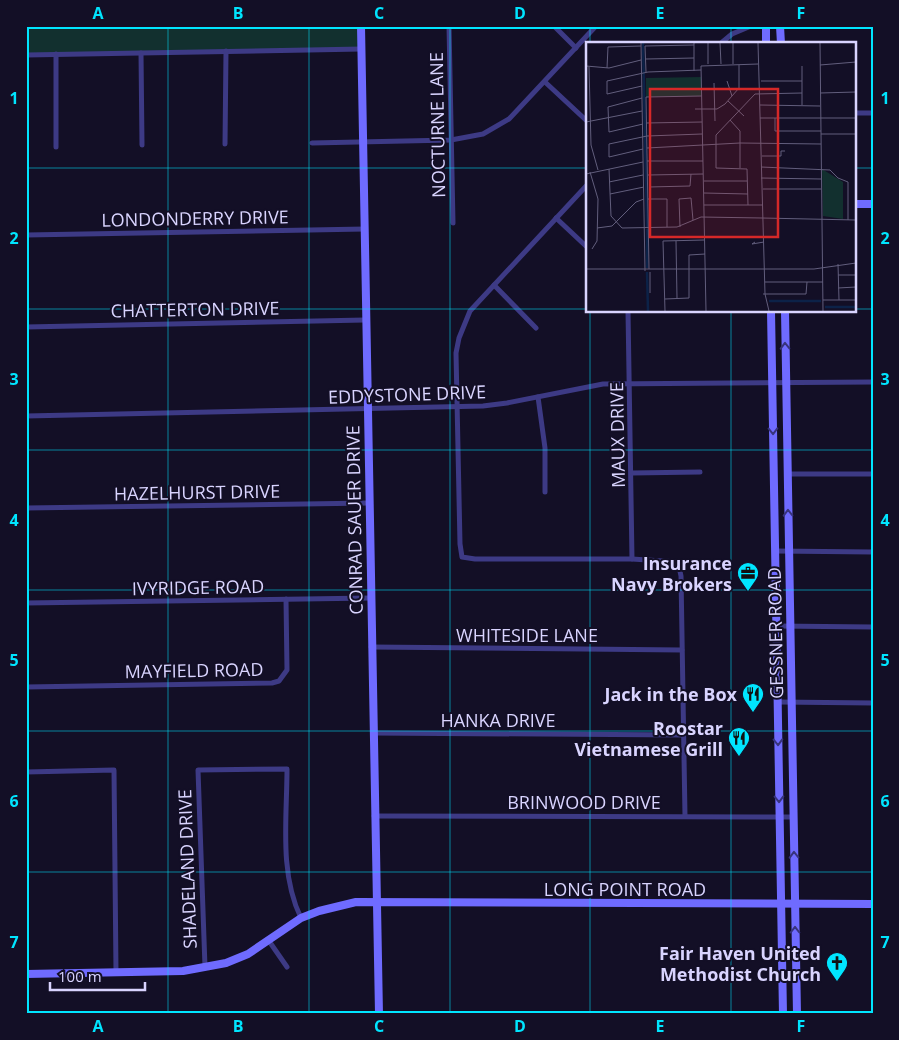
<svg xmlns="http://www.w3.org/2000/svg" width="899" height="1040" viewBox="0 0 899 1040" font-family="'Open Sans',sans-serif">
  <style>
    .green { fill: #12302f }
    .lines { fill: none; stroke-linecap: round; stroke-linejoin: round }
    .street { stroke: #3d3a85; stroke-width: 5 }
    .secondary { stroke: #6f6bff; stroke-width: 8 }
    .oneway { stroke: #38347d }
    .grid { fill: none; stroke: #00e5ff; stroke-width: 1; stroke-opacity: 0.55 }
    .labels { text-anchor: middle; dominant-baseline: central; stroke-width: 4; stroke-linejoin: round; paint-order: stroke }
    .street-label { font-size: 18px; fill: #d9d4ff; stroke: #130f26 }
    .poi-label { font-size: 18px; font-weight: bold; fill: #d9d4ff; stroke: #130f26; text-anchor: end }
    .inset-river { fill: none; stroke: #0c2248; stroke-width: 2.5 }
    .inset-road { fill: none; stroke: #625e7d; stroke-width: 1 }
    .view { fill: #d62828; fill-opacity: 0.15; stroke: #d62828; stroke-width: 2.5 }
    .inset-edge { fill: none; stroke: #d9d4ff; stroke-width: 2.5 }
    .neatline { fill: none; stroke: #00e5ff; stroke-width: 2 }
    .grid-label { font-size: 16px; text-anchor: middle; font-weight: bold; fill: #00e5ff }
  </style>
  <rect width="100%" height="100%" fill="#130f26"/>
  <polygon class="green" points="26,26 361,26 362,49 26,55"/>
  <g class="lines">
    <g class="street">
      <polyline points="449,26 453,223"/>
      <polyline points="554,26 576,48"/>
      <polyline points="720,44 732,34 751,26"/>
      <polyline points="141,53 142,145"/>
      <polyline points="56,54 56,147"/>
      <polyline points="26,55 362,49"/>
      <polyline points="545,82 588,122"/>
      <polyline points="855,113 873,113"/>
      <polyline points="312,143 451,140 483,134 509,119 596,26"/>
      <polyline points="225,144 226,51"/>
      <polyline points="588,184 470,311 459,338 456,353 460,544 462,557 475,559 632,559 678,562 681,576 685,816"/>
      <polyline points="556,218 588,248"/>
      <polyline points="26,235 365,229"/>
      <polyline points="494,285 536,328"/>
      <polyline points="628,311 632,559"/>
      <polyline points="26,327 365,320"/>
      <polyline points="538,397 545,448 545,492"/>
      <polyline points="26,416 483,406 507,403 603,384 873,382"/>
      <polyline points="632,473 700,472"/>
      <polyline points="787,474 873,474"/>
      <polyline points="26,508 369,503"/>
      <polyline points="775,551 873,552"/>
      <polyline points="26,603 370,598"/>
      <polyline points="776,626 873,627"/>
      <polyline points="371,647 682,650"/>
      <polyline points="26,687 272,683 279,681 287,670 286,599"/>
      <polyline points="778,702 873,703"/>
      <polyline points="373,733 683,735"/>
      <polyline points="26,772 114,770 116,972"/>
      <polyline points="374,816 793,817"/>
      <polyline points="269,941 287,967"/>
      <path d="M205 967 198 770 287 769C287 818 279 873 301 918"/>
    </g>
    <g class="secondary">
      <polyline points="361,26 379,1014"/>
      <polyline points="766,26 766,44"/>
      <polyline points="780,26 781,44"/>
      <polyline points="855,204 873,204"/>
      <polyline points="771,311 783,1014"/>
      <polyline points="785,311 797,1014"/>
      <polyline points="26,974 183,971 226,963 248,954 301,918 319,911 356,902 873,904"/>
    </g>
  </g>
  <defs><path id="oneway-chevron" d="M-2-3.5L2.5 0L-2 3.5" fill="none" stroke-width="1.6" stroke-linecap="round" stroke-linejoin="round" transform="scale(1.25)"/></defs>
  <g class="oneway">
    <use href="#oneway-chevron" transform="translate(785 346) rotate(-91)"/>
    <use href="#oneway-chevron" transform="translate(773 431) rotate(89)"/>
    <use href="#oneway-chevron" transform="translate(788 513) rotate(-91)"/>
    <use href="#oneway-chevron" transform="translate(778 742) rotate(89)"/>
    <use href="#oneway-chevron" transform="translate(779 799) rotate(89)"/>
    <use href="#oneway-chevron" transform="translate(794 855) rotate(-91)"/>
    <use href="#oneway-chevron" transform="translate(795 930) rotate(-90)"/>
  </g>
  <path class="grid" d="M168 26V1014M309 26V1014M450 26V1014M590 26V44M731 26V44M26 168H588M855 168H873M26 309H588M855 309H873M590 311V1014M731 311V1014M26 450H873M26 590H873M26 731H873M26 872H873"/>
  <defs>
    <g id="office-pin" transform="scale(1.125)"><path d="M0 17L-7.5 6A9.5 9.5 0 1 1 7.5 6Z" fill="#00e5ff" stroke="#130f26"/><path d="M-6-3h4V-5.5h4V-3h4V5H-6ZM-1-4.5V-3h2v-1.5ZM-6 0V1H6V0Z" fill="#111"/></g>
    <g id="restaurant-pin" transform="scale(1.125)"><path d="M0 17L-7.5 6A9.5 9.5 0 1 1 7.5 6Z" fill="#00e5ff" stroke="#130f26"/><path d="M-5-6h1v4h1v-4h1v4h1v-4h1v5L-1.5 .5V6h-2V.5L-5-1ZM5-6V6H3V1.5H1.5Q1.5-4 5-6Z" fill="#111"/></g>
    <g id="church-pin" transform="scale(1.125)"><path d="M0 17L-7.5 6A9.5 9.5 0 1 1 7.5 6Z" fill="#00e5ff" stroke="#130f26"/><path d="M-1.2-6h2.4v3.5h3.3v2.4h-3.3V6h-2.4V-.1h-3.3v-2.4h3.3Z" fill="#111"/></g>
  </defs>
  <g fill-rule="evenodd">
    <use href="#office-pin" x="748" y="573"/>
    <use href="#restaurant-pin" x="753" y="694"/>
    <use href="#restaurant-pin" x="739" y="738"/>
    <use href="#church-pin" x="837" y="963"/>
  </g>
  <g class="labels">
    <g class="street-label">
      <text transform="translate(437 125) rotate(-91)">NOCTURNE LANE</text>
      <text transform="translate(195 218) rotate(-1)">LONDONDERRY DRIVE</text>
      <text transform="translate(195 309) rotate(-1)">CHATTERTON DRIVE</text>
      <text transform="translate(407 394) rotate(-2)">EDDYSTONE DRIVE</text>
      <text transform="translate(617 435) rotate(-91)">MAUX DRIVE</text>
      <text transform="translate(197 492) rotate(-1)">HAZELHURST DRIVE</text>
      <text transform="translate(354 520) rotate(-91)">CONRAD SAUER DRIVE</text>
      <text transform="translate(198 587) rotate(-1)">IVYRIDGE ROAD</text>
      <text transform="translate(775 633) rotate(-91)">GESSNER ROAD</text>
      <text x="527" y="635">WHITESIDE LANE</text>
      <text transform="translate(194 670) rotate(-1)">MAYFIELD ROAD</text>
      <text x="498" y="720">HANKA DRIVE</text>
      <text x="584" y="802">BRINWOOD DRIVE</text>
      <text transform="translate(187 869) rotate(-92)">SHADELAND DRIVE</text>
      <text x="625" y="889">LONG POINT ROAD</text>
    </g>
    <g class="poi-label">
      <text x="732" y="563">Insurance<tspan x="732" dy="21">Navy Brokers</tspan></text>
      <text x="737" y="694">Jack in the Box</text>
      <text x="723" y="728">Roostar<tspan x="723" dy="21">Vietnamese Grill</tspan></text>
      <text x="821" y="953">Fair Haven United<tspan x="821" dy="21">Methodist Church</tspan></text>
    </g>
  </g>
  <g transform="translate(586 42)">
    <rect width="270" height="270" fill="#130f26"/>
    <path d="M115 35 116 54 60 55V36ZM236 127 257 140V177L237 174Z" fill="#12302f"/>
    <path class="inset-river" d="M57 1 61 185M61 187V226M61 230 62 269M183 259H235M239 265H270"/>
    <path class="inset-road" d="M55 1 59 229M122 1V22M134 1 135 22M147 1V22M172 1 179 252 183 269M234 1 237 269M60 17 108 16M234 23 270 20M0 24 23 26 55 18M216 24V63M3 25 5 103 12 128M21 26 22 5 55 4M108 29V1M60 30 59 4 108 3M141 39 146 54M175 39H216M128 41 129 79M56 44 21 52V39L62 30 115 28M234 51 270 50M56 56 22 65 23 90 57 82M142 59 158 74M174 63 234 64M109 67H131L139 62 153 46V23M174 76H270M189 76V89H235M144 78 154 89V126M0 80 56 69M60 81 116 80M235 92H270M61 106 154 101 235 102M57 107 23 115V102L61 94 116 92M176 114H195V109H199M61 119H117M175 125 244 128 252 136 262 140V178M23 127 25 174 36 186 91 185 115 175 176 176M4 130 12 157 11 199 6 207M0 132 57 120M62 133 117 132M175 136 235 137M118 139H161M23 140 57 133M63 145 104 144 105 132M177 147H235M118 151 162 152M24 152 58 145M62 157H81V185M118 163H176M162 163 161 127 130 126V93L169 52 216 51M176 176 270 178M94 185 93 157 105 156 107 178M11 186 26 184 50 160 58 157M90 199 91 256M169 200 166 202 178 200M252 222 253 258M0 227H228L270 221M63 227 60 55 116 54M64 230V251M252 233H270M179 240H237M252 246 270 245M177 252H220L221 240M79 257 103 256V213L119 212M237 258H270M79 269 77 199 118 198M120 269 115 24 172 22"/>
    <path class="view" d="M64 47H192V195H64Z"/>
    <rect width="270" height="270" class="inset-edge"/>
  </g>
  <rect width="899" height="1040" fill="none" stroke="#130f26" stroke-width="55"/>
  <path d="M50 982v8h95v-8" fill="none" stroke="#d9d4ff" stroke-width="2.5"/>
  <text x="58" y="982" font-size="15" fill="#d9d4ff" stroke="#130f26" stroke-width="4" paint-order="stroke">100 m</text>
  <rect x="28" y="28" width="844" height="984" class="neatline"/>
  <g class="grid-label">
    <text x="98" y="19">A</text>
    <text x="238" y="19">B</text>
    <text x="379" y="19">C</text>
    <text x="520" y="19">D</text>
    <text x="660" y="19">E</text>
    <text x="801" y="19">F</text>
    <text x="14" y="104">1</text>
    <text x="885" y="104">1</text>
    <text x="14" y="244">2</text>
    <text x="885" y="244">2</text>
    <text x="14" y="385">3</text>
    <text x="885" y="385">3</text>
    <text x="14" y="526">4</text>
    <text x="885" y="526">4</text>
    <text x="14" y="666">5</text>
    <text x="885" y="666">5</text>
    <text x="14" y="807">6</text>
    <text x="885" y="807">6</text>
    <text x="14" y="948">7</text>
    <text x="885" y="948">7</text>
    <text x="98" y="1032">A</text>
    <text x="238" y="1032">B</text>
    <text x="379" y="1032">C</text>
    <text x="520" y="1032">D</text>
    <text x="660" y="1032">E</text>
    <text x="801" y="1032">F</text>
  </g>
</svg>
